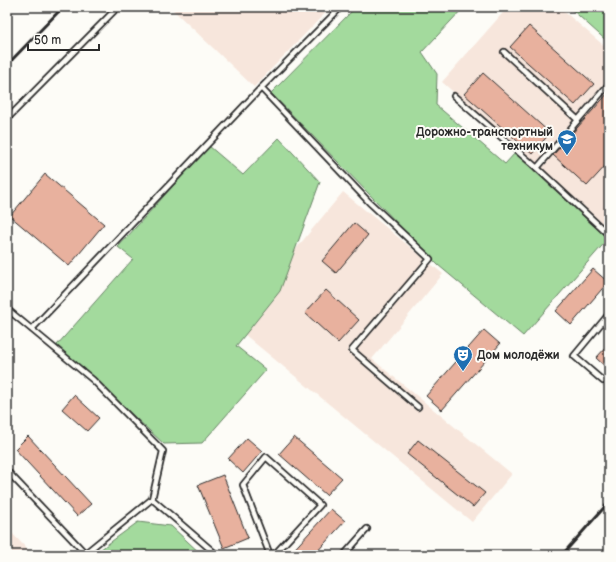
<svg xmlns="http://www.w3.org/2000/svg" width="616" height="562" viewBox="0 0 616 562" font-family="'Balsamiq Sans',sans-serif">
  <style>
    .built { fill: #f7e6dc }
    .green { fill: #a3da9d; stroke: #678264 }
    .building { fill: #e8b19e; stroke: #2b2b2b }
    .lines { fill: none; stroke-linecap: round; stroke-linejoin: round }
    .service-casing { stroke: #2b2b2b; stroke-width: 8 }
    .service { stroke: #fdfcf7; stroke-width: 4.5 }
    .rail { stroke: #2b2b2b; stroke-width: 3 }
    .labels { text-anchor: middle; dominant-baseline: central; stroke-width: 4; stroke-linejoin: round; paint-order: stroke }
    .poi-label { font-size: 12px; font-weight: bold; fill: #2b2b2b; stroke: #fdfcf7; text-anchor: end }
  </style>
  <rect width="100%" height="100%" fill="#fdfcf7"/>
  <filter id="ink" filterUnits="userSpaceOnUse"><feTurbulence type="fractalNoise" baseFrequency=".025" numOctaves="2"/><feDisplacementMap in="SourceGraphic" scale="8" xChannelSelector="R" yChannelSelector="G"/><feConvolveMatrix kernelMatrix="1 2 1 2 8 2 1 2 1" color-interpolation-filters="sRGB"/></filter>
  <g filter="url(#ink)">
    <g class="built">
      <polygon points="170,7 331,7 254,87"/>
      <polygon points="508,7 559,7 609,50 609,229 442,82"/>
      <polygon points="343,192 443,274 372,359 512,474 472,522 233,325"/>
      <polygon points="7,528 33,555 7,555"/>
    </g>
    <g class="green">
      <polygon points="356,7 464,7 422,52 437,74 436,105 505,164 515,153 608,239 523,336 438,265 271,93"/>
      <polygon points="569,7 609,7 609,43"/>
      <polygon points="279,138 320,182 280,291 236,346 266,370 202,443 164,444 57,345 133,259 118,247 209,146 243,175"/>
      <polygon points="138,522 171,526 202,555 93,555"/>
    </g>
    <g class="building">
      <polygon points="529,26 594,84 575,105 510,47"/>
      <polygon points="483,73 550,133 532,154 464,94"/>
      <polygon points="609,92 609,162 587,186 553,155"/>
      <polygon points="45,174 104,224 69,266 10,216"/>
      <polygon points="354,223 368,235 336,273 322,261"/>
      <polygon points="593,269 608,282 571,325 556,311"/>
      <polygon points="326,290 359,320 338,343 305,313"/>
      <polygon points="484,330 500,344 442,410 426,396"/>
      <polygon points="609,344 609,370 596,358"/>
      <polygon points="74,395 99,418 87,431 62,409"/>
      <polygon points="28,436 91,504 77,516 15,449"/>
      <polygon points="294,437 342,478 326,495 279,454"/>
      <polygon points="247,438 262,451 243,473 228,459"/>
      <polygon points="418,440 485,493 473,507 407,454"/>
      <polygon points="223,475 248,538 224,548 198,485"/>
      <polygon points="331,509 345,521 314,555 289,555"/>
    </g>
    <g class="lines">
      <g class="service-casing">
        <g id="service">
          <polyline points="504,52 578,120 609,84"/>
          <polyline points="261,88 369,202 430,259 352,350 418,407"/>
          <polyline points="454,96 537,168 609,235"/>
          <polyline points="7,119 118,7"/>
          <polyline points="537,168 578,120"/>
          <polyline points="7,309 93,380 163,451 152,499 217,555"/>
          <polyline points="32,329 261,88 341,7"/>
          <polyline points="603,381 574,356 609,314"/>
          <polyline points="9,473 85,553"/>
          <polyline points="83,555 152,499"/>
          <polyline points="270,555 243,485 266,457 320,505 274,555"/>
          <polyline points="344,555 367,529"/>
        </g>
      </g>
      <use href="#service" class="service"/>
      <g class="rail">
        <polyline points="7,65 63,7"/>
        <polyline points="562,555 609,502"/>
      </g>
    </g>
  </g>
  <defs>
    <g id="university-pin" transform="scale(1)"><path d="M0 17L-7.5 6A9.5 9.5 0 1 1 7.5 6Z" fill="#1f6fb2" stroke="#fdfcf7"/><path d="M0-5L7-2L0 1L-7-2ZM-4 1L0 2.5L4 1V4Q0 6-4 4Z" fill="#fff"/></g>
    <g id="theatre-pin" transform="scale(1)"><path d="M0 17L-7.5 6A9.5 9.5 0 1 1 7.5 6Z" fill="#1f6fb2" stroke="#fdfcf7"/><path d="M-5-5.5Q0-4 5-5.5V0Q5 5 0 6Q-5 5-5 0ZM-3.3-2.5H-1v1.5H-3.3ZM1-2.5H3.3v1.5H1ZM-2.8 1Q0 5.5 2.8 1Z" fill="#fff"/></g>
  </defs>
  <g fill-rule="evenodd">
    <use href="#university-pin" x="567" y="139"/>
    <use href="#theatre-pin" x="463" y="355"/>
  </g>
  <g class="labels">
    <g class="poi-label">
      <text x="553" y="132">Дорожно-транспортный<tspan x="553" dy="14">техникум</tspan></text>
      <text x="477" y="355" text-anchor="start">Дом молодёжи</text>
    </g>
  </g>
  <rect width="616" height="562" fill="none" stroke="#fdfcf7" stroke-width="24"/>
  <rect x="12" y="12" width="592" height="538" fill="none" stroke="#2b2b2b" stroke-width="1.5" filter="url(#ink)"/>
  <path d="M28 44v6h71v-6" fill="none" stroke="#2b2b2b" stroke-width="2"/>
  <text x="34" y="44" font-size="12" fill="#2b2b2b" stroke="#fdfcf7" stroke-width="3" paint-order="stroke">50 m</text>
</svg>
